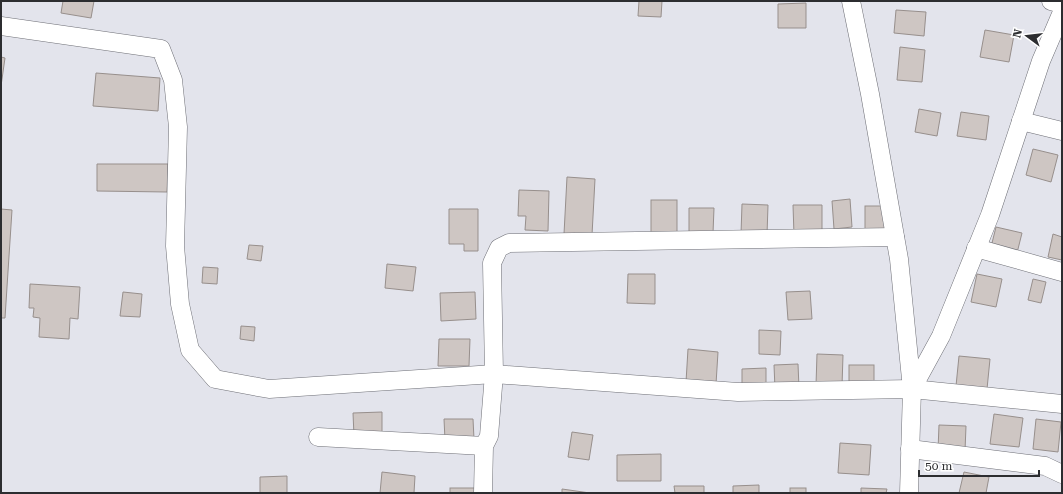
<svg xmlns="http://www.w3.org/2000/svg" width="1063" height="494" viewBox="0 0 1063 494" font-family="'Roboto Serif',serif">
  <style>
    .building { fill: #cec6c3; stroke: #978f8c }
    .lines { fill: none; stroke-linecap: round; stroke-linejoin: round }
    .minor-casing { stroke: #6e6f76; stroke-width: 19 }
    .minor { stroke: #fff; stroke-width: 18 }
  </style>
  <rect width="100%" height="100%" fill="#e3e4ec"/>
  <g class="building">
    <polygon points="63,1 94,1 91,18 61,13"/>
    <polygon points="639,1 662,1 661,17 638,16"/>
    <polygon points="806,3 806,28 778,28 778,4"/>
    <polygon points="896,10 926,12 924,36 894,33"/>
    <polygon points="985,30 1014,35 1009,62 980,57"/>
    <polygon points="900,47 925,50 922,82 897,80"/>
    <polygon points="1,57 5,58 1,86"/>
    <polygon points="96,73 160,78 158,111 93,106"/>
    <polygon points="919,109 941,113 937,136 915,132"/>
    <polygon points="961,112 989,116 986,140 957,136"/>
    <polygon points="1033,149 1058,155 1051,182 1026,175"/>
    <polygon points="97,164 168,164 167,192 97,191"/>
    <polygon points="567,177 595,179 592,235 564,234"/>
    <polygon points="519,190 549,191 548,231 525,230 526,216 518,216"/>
    <polygon points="850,199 852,227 834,229 832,201"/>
    <rect x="651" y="200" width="26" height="35"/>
    <polygon points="742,204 768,205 767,235 741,234"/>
    <polygon points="793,205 822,205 822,235 794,235"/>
    <rect x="865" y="206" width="24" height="25"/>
    <polygon points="689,208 714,208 713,233 689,232"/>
    <polygon points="1,209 12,210 5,318 1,318"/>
    <polygon points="449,209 478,209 478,251 464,251 464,244 449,244"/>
    <polygon points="996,227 1022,233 1016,257 990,251"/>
    <polygon points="1053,234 1062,237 1062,260 1048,257"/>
    <polygon points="249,245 263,246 261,261 247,259"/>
    <polygon points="387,264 416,267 413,291 385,288"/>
    <polygon points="203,267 218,268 217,284 202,283"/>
    <polygon points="628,274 655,274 655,304 627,303"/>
    <polygon points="977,274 1002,279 996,307 971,302"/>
    <polygon points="1033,279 1046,282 1041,303 1028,300"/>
    <polygon points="30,284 80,287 78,319 70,318 69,339 39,337 40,318 33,317 34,308 29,308"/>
    <polygon points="810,291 812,319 788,320 786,292"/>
    <polygon points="123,292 142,294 140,317 120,316"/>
    <polygon points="475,292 476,319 441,321 440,293"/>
    <polygon points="241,326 255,327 254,341 240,339"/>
    <polygon points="759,330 781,331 780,355 759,354"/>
    <polygon points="439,339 470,339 469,366 438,366"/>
    <polygon points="688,349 718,352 716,384 686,382"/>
    <polygon points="817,354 843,355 842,386 816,385"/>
    <polygon points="959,356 990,359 987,389 956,386"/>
    <polygon points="798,364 799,388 775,389 774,365"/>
    <rect x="849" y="365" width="25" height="24"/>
    <polygon points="766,368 766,389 742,390 742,369"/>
    <polygon points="382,412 382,435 354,436 353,413"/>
    <polygon points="994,414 1023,418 1019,447 990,444"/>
    <polygon points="444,419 473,419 474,439 445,440"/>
    <polygon points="1036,419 1061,422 1058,452 1033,449"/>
    <polygon points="939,425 966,426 965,451 938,450"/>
    <polygon points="572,432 593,435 589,460 568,457"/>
    <polygon points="840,443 871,445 869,475 838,473"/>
    <polygon points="661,454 661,481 617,481 617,455"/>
    <polygon points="382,472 415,476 414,493 380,493"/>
    <polygon points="964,472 989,477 986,493 959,493"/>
    <polygon points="287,476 287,493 260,493 260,477"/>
    <polygon points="759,485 759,493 733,493 733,486"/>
    <polygon points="674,486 704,486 704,493 675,493"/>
    <rect x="450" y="488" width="25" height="5"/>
    <rect x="790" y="488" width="16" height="5"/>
    <polygon points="861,488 887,489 886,493 861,493"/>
    <polygon points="562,489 590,493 562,493"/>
  </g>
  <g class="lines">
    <g class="minor-casing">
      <g id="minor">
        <polyline points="851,1 870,94 899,259 912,389 909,493"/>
        <polyline points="1051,1 1062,4"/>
        <polyline points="1,26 161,49 173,80 178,127 175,246 180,304 190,350 215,379 269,389 494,374 738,392 912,389 1062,404"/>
        <polyline points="1021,121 1062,131"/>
        <polyline points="976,248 1062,272"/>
        <polyline points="912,389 941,336 990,215 1041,61 1062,12"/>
        <polyline points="318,437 484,446"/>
        <polyline points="910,449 1045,466 1062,474"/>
        <polyline points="483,493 484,446 489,436 494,374 492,263 499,248 509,243 895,237"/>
      </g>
    </g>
    <use href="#minor" class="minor"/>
  </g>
  <rect width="1063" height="494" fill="none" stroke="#2c2d30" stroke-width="4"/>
  <g transform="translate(1027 36) rotate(285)" stroke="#ffffff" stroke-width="3" paint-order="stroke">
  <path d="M0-3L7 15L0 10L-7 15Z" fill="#2c2d30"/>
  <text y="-6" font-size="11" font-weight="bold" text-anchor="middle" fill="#2c2d30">N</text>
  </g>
  <path d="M919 470v6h120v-6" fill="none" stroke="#2c2d30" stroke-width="2"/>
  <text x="925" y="470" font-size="12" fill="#2c2d30" stroke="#ffffff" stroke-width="3" paint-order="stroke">50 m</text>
</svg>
